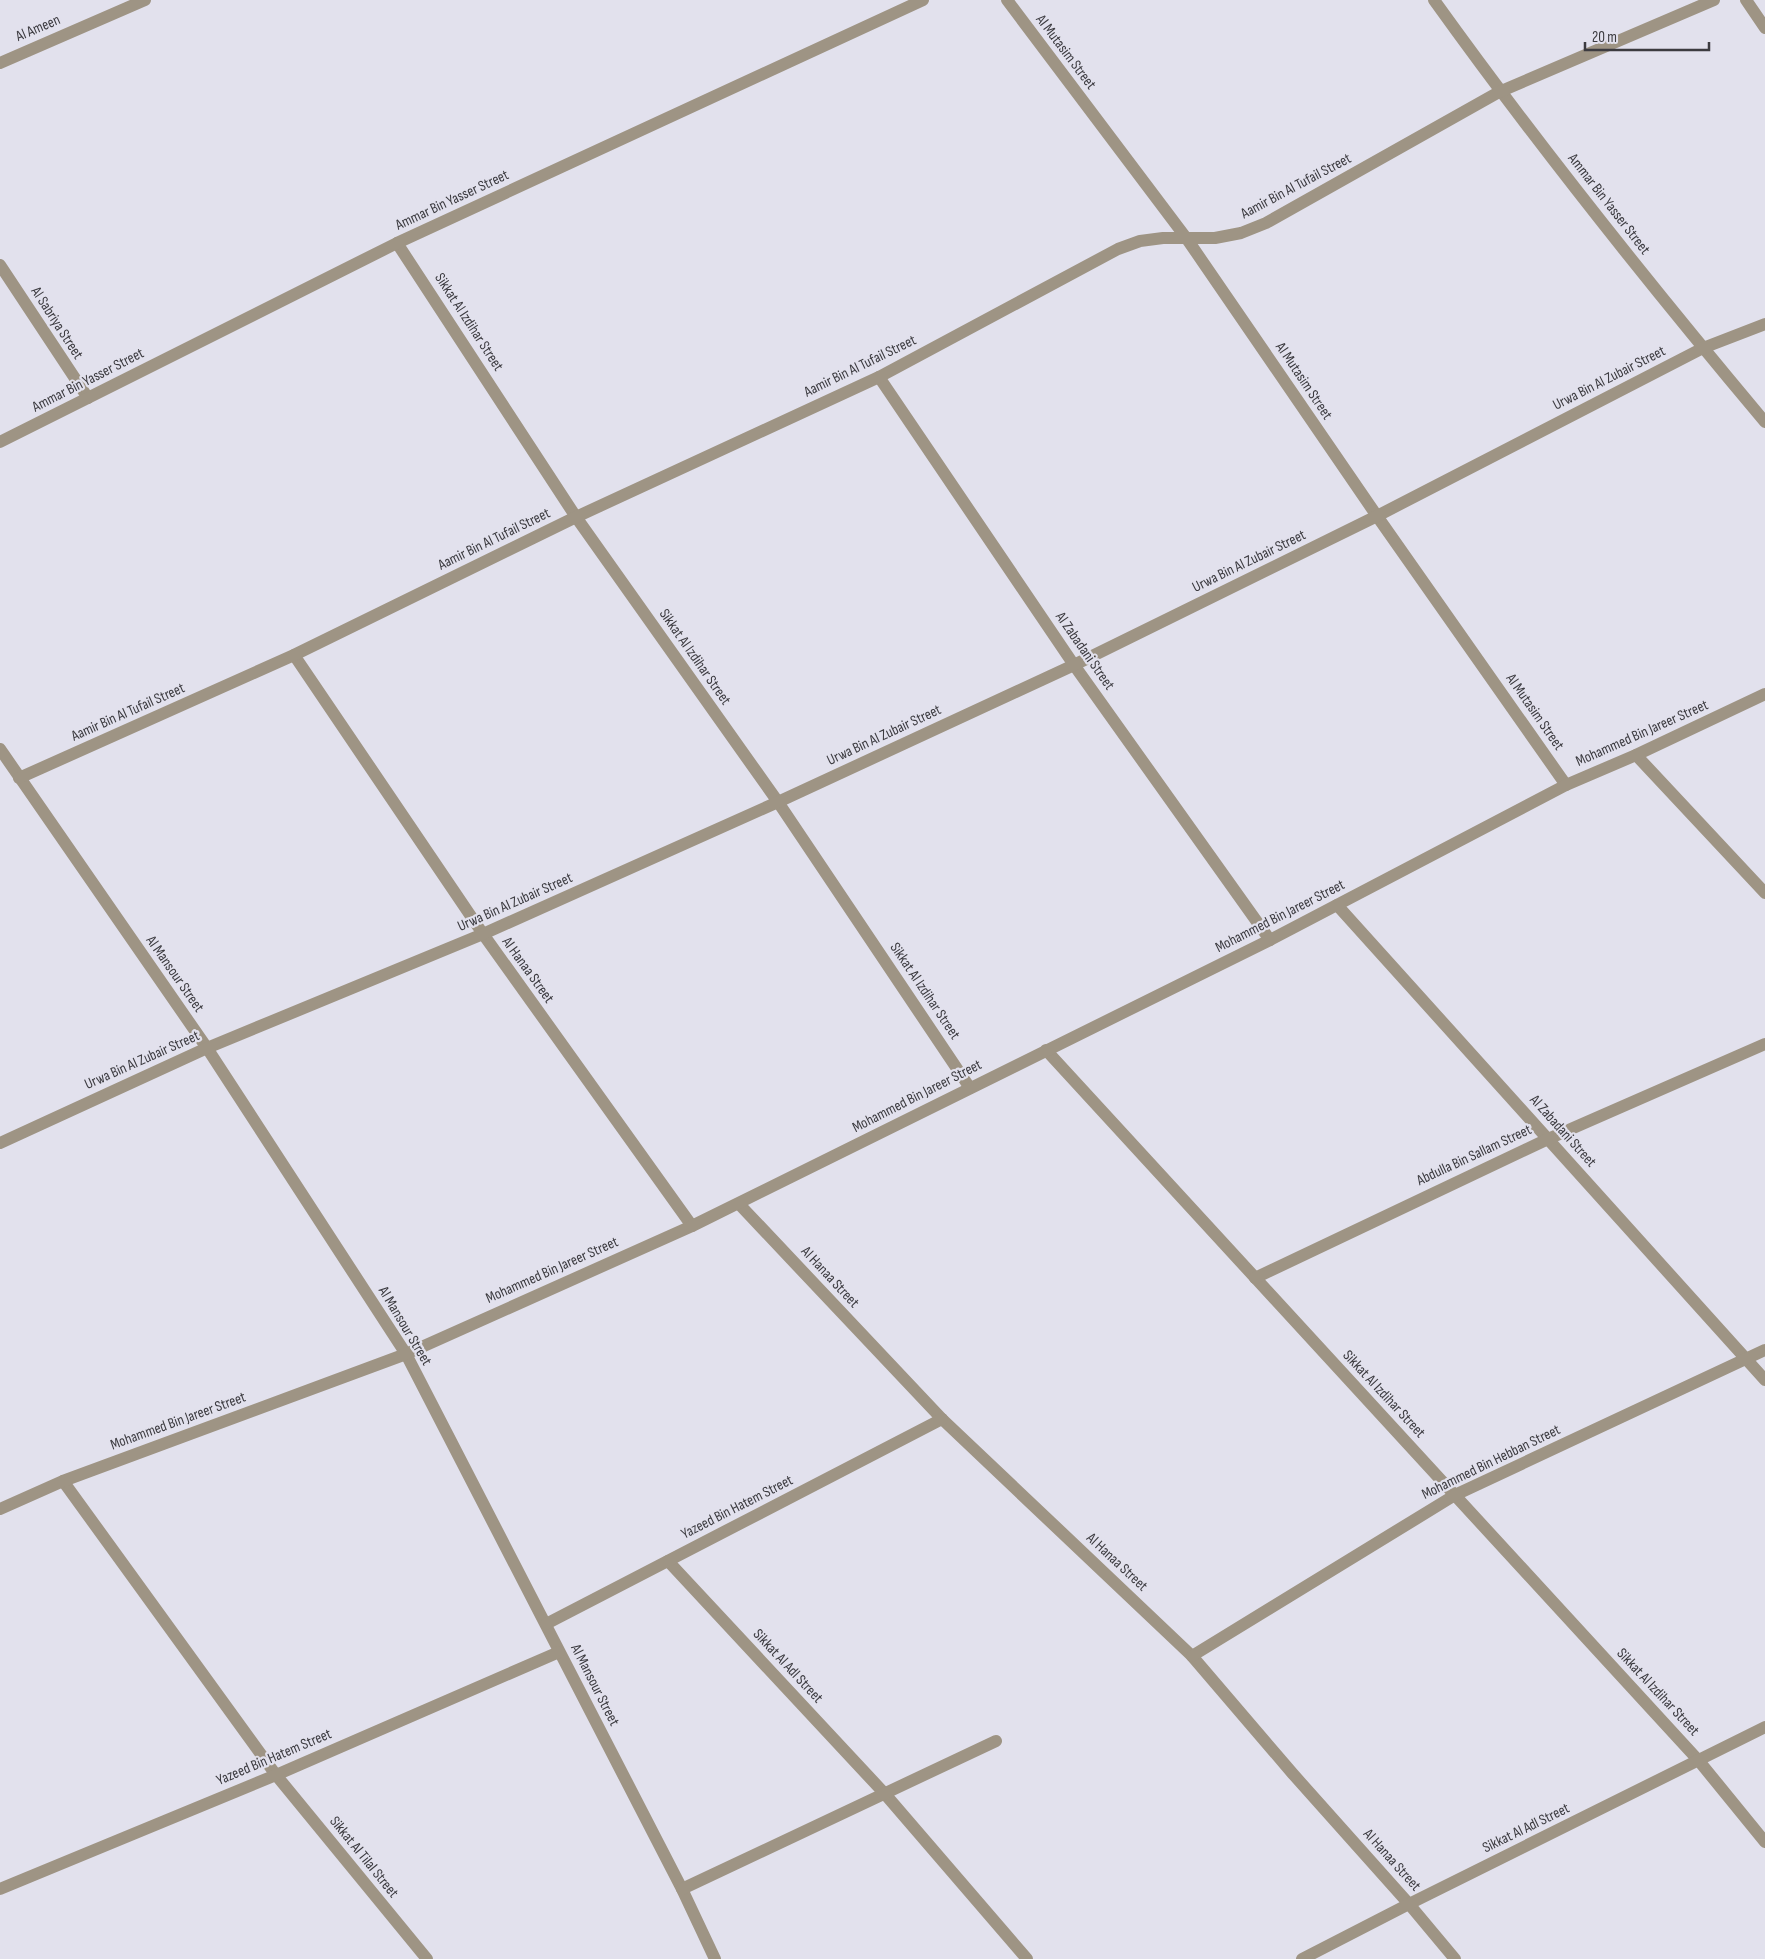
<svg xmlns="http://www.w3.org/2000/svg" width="1765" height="1959" viewBox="0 0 1765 1959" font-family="'Sofia Sans Condensed',sans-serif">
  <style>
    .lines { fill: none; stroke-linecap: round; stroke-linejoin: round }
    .minor { stroke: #9e9484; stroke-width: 12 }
    .labels { text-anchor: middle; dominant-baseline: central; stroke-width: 4.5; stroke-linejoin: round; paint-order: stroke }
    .street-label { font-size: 15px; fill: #3c3b40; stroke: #e2e1ed }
  </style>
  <rect width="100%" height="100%" fill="#e2e1ed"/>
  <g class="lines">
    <g class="minor">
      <polyline points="1007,0 1187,239 1377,516 1566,785"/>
      <path d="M1434 0C1538 145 1650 285 1765 422"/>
      <polyline points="1746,0 1765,28"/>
      <polyline points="0,63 145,0"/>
      <polyline points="397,243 576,517 778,802 970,1088"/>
      <polyline points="0,265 88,398"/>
      <polyline points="879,377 1074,665 1270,940"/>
      <polyline points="0,442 397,243 923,0"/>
      <polyline points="294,655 483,934 692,1226"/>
      <polyline points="0,749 207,1048 406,1354 682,1889 715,1959"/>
      <polyline points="1636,755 1765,893"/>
      <polyline points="19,778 294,655 576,517 879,377 1118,249 1140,241 1163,238 1215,238 1241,233 1266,223 1499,92 1714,0"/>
      <polyline points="1337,905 1765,1380"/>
      <polyline points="1046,1050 1699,1761 1765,1842"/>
      <polyline points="0,1143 207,1048 483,934 778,802 1074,665 1377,516 1703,348 1765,324"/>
      <polyline points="739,1204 942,1419 1192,1656 1293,1774 1409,1904 1455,1959"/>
      <polyline points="1255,1278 1548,1139 1765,1044"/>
      <polyline points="63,1481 276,1775 427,1959"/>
      <polyline points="0,1509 63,1481 406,1354 692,1226 1270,940 1566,785 1636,755 1765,694"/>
      <polyline points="668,1561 885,1794 1027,1959"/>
      <polyline points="546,1624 942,1419"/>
      <polyline points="1192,1656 1455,1495 1765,1350"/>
      <polyline points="0,1889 276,1775 559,1652"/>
      <polyline points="682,1889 996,1741"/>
      <polyline points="1302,1959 1409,1904 1765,1727"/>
    </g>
  </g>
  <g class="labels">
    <g class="street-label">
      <text transform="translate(38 28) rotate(-23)">Al Ameen</text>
      <text transform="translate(1066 52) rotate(53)">Al Mutasim Street</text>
      <text transform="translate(1296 186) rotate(-28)">Aamir Bin Al Tufail Street</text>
      <text transform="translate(452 200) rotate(-25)">Ammar Bin Yasser Street</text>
      <text transform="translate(1609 204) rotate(52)">Ammar Bin Yasser Street</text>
      <text transform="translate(469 322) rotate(57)">Sikkat Al Izdihar Street</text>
      <text transform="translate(57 323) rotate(57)">Al Sabriya Street</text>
      <text transform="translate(860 366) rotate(-26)">Aamir Bin Al Tufail Street</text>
      <text transform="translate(1609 378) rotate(-27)">Urwa Bin Al Zubair Street</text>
      <text transform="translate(88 380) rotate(-27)">Ammar Bin Yasser Street</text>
      <text transform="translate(1304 381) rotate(56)">Al Mutasim Street</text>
      <text transform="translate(494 539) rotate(-26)">Aamir Bin Al Tufail Street</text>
      <text transform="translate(1249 561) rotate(-26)">Urwa Bin Al Zubair Street</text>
      <text transform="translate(1085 651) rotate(55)">Al Zabadani Street</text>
      <text transform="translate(695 657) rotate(55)">Sikkat Al Izdihar Street</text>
      <text transform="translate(128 712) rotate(-24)">Aamir Bin Al Tufail Street</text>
      <text transform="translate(1535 712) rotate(55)">Al Mutasim Street</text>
      <text transform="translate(1642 733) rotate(-24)">Mohammed Bin Jareer Street</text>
      <text transform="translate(884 735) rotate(-25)">Urwa Bin Al Zubair Street</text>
      <text transform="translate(515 902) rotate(-24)">Urwa Bin Al Zubair Street</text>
      <text transform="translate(1280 916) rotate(-27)">Mohammed Bin Jareer Street</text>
      <text transform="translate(528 970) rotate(54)">Al Hanaa Street</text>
      <text transform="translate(175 974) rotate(55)">Al Mansour Street</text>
      <text transform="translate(925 991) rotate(56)">Sikkat Al Izdihar Street</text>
      <text transform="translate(142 1060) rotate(-24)">Urwa Bin Al Zubair Street</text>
      <text transform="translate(917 1096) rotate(-27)">Mohammed Bin Jareer Street</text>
      <text transform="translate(1563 1131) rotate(48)">Al Zabadani Street</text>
      <text transform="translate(1474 1155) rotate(-25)">Abdulla Bin Sallam Street</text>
      <text transform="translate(552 1270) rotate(-24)">Mohammed Bin Jareer Street</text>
      <text transform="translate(830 1277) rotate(47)">Al Hanaa Street</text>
      <text transform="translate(405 1326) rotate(59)">Al Mansour Street</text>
      <text transform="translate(1384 1394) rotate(47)">Sikkat Al Izdihar Street</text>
      <text transform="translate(178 1421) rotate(-20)">Mohammed Bin Jareer Street</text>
      <text transform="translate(1491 1462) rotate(-26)">Mohammed Bin Hebban Street</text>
      <text transform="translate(737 1507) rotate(-27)">Yazeed Bin Hatem Street</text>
      <text transform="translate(1117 1562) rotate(43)">Al Hanaa Street</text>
      <text transform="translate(788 1666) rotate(47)">Sikkat Al Adl Street</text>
      <text transform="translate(595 1685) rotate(63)">Al Mansour Street</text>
      <text transform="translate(1658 1692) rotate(47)">Sikkat Al Izdihar Street</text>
      <text transform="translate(274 1757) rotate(-23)">Yazeed Bin Hatem Street</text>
      <text transform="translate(1526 1828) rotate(-26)">Sikkat Al Adl Street</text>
      <text transform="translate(364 1857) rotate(51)">Sikkat Al Tilal Street</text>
      <text transform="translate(1392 1860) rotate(48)">Al Hanaa Street</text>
    </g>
  </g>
  <path d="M1585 42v8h124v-8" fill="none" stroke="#3c3b40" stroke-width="2.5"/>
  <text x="1592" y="42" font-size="15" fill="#3c3b40" stroke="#e2e1ed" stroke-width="4" paint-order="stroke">20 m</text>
</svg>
